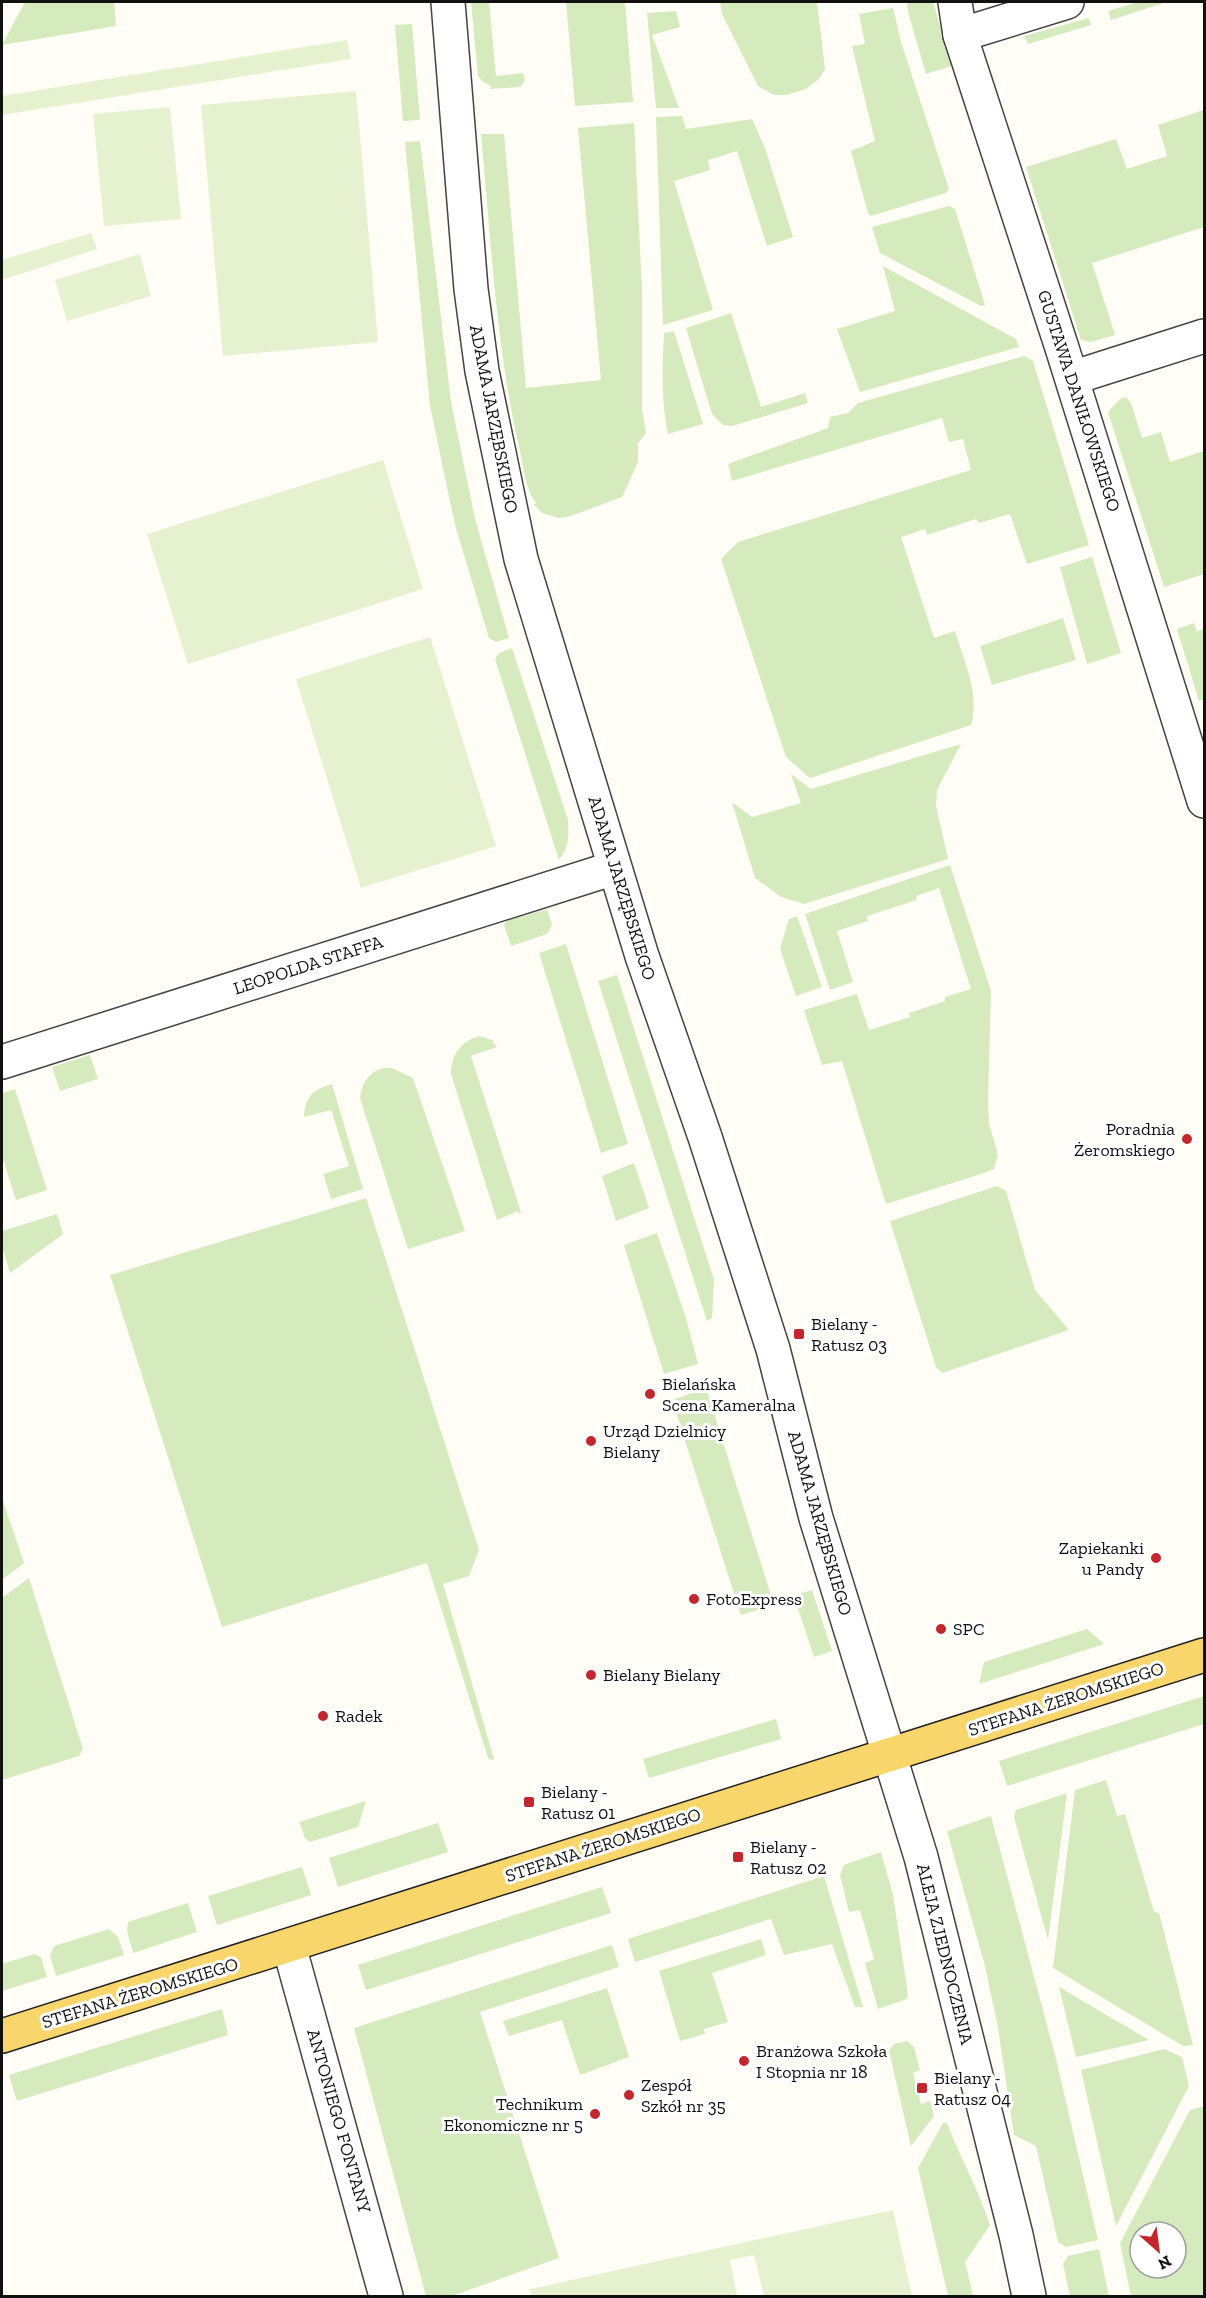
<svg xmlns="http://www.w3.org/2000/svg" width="1206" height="2298" viewBox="0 0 1206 2298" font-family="'Zilla Slab',serif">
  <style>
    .green { fill: #d5ebbd; fill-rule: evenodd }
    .pitch { fill: #e6f2cf }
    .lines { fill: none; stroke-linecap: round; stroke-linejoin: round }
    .minor-casing { stroke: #444; stroke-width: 36 }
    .major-casing { stroke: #222; stroke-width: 36 }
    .minor { stroke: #fff; stroke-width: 33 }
    .major { stroke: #f9d66b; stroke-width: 33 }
    .poi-dot { fill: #c4262e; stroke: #fff; stroke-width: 2 }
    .labels { text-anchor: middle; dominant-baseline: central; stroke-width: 6; stroke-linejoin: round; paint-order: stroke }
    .street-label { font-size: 18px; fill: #111; stroke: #fff }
    .poi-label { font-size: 18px; fill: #111; stroke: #fff; text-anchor: start }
  </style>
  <rect width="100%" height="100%" fill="#fffdf5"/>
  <g class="green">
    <polygon points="25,2 114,2 116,26 2,45"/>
    <polygon points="471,2 489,2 496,76 523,73 525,80 520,87 490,89 491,86 482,81 478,76"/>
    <polygon points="566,2 625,2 633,102 575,106"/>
    <polygon points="720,2 830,2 817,3 825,69 819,79 806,89 786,95 774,95 758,86 722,14"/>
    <polygon points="907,2 933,2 952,66 926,74 908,12"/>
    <polygon points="1138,2 1167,2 1111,20 1108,11"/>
    <polygon points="893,8 901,42 949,189 946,193 871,216 868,213 851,151 875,141 852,46 865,44 859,14"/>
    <polygon points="676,11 680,27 652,35 679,108 656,108 647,13"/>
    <polygon points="1089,18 1091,25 1028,44 1024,36"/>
    <polygon points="412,24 420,120 403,121 395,25"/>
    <polygon points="1204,110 1204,227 1092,263 1115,335 1091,342 1081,340 1026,167 1116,139 1127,169 1167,156 1158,125"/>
    <polygon points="682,116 686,129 752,119 765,148 793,237 767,246 737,151 708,160 710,170 674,181 713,310 663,325 656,117"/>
    <path d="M634 123 642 291V409L646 433 638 443V462L622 497 568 517 559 518 542 513 534 505 536 503C525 489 524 468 520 451 496 348 491 240 481 134H504L526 388 601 380 578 128Z"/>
    <polygon points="420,141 451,402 475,519 509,638 496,642 489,638 455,525 430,406 405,142"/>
    <polygon points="949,206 955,209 985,305 981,306 880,253 872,227"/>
    <polygon points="883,266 1016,339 1019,347 860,392 837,329 895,311"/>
    <polygon points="731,313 761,407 805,393 808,403 732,426 723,425 712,414 686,328"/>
    <path d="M674 331 703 424 668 434C661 401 662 366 664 333Z"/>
    <path d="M1024 356 1033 361 1089 545 1027 564 1010 514 979 523 976 519 927 535 925 529 901 537 934 638 955 631C964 661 980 694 971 725L810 778 786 757 721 559 738 542 971 470 963 439 949 442 942 418 732 481 728 464 828 428 830 417 848 413 858 403Z"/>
    <polygon points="1126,397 1131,403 1142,438 1161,432 1170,462 1204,451 1204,574 1164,587 1108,412 1120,399"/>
    <polygon points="1092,557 1121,653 1087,664 1060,567"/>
    <polygon points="1063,618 1076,660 992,685 980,646"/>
    <polygon points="1194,623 1197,632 1204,628 1204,699 1199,701 1177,629"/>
    <path d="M512 648 568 820C569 836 569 847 559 860L495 659 499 653Z"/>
    <polygon points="961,744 937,790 936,806 948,859 804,904 781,897 755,878 732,802 752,817 801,803 791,774 811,789"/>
    <polygon points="950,865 991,991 988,1100 989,1124 998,1155 994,1169 981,1174 886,1204 842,1061 822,1065 804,1010 857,994 869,1030 910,1017 909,1013 945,1001 945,997 971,989 939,888 916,896 917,900 867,916 868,921 837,931 853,982 830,990 805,914"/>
    <polygon points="547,909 552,925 547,934 511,946 504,925 506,921"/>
    <polygon points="797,916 822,987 796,996 780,949 789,919"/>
    <polygon points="566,944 628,1144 601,1153 539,953"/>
    <polygon points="617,975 714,1280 712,1318 707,1321 598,981"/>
    <path d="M479 1036 492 1040 497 1047 471 1056 521 1212 519 1214 518 1211 497 1220 451 1074C451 1055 460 1042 479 1036Z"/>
    <polygon points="90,1055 98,1079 60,1091 52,1067"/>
    <path d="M383 1068H392L413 1078 465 1231 408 1249 360 1098C362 1082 368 1073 383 1068Z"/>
    <path d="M332 1084 363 1189 331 1199 323 1174 349 1166 331 1110 304 1117C305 1097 312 1090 332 1084Z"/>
    <polygon points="15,1089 47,1190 16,1200 2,1156 2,1093"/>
    <polygon points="634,1163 649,1208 616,1221 602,1176"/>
    <polygon points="997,1186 1006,1191 1035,1290 1069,1330 942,1373 936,1367 890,1221"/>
    <polygon points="366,1198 479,1550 469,1576 443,1584 494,1759 492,1760 488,1758 427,1563 222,1627 110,1275"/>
    <polygon points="57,1214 63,1234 10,1273 2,1246 2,1231"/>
    <polygon points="657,1233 686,1318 698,1364 664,1374 624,1245"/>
    <polygon points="706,1388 774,1605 741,1615 672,1400"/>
    <polygon points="2,1498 24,1563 2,1580"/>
    <polygon points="29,1578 83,1749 79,1756 2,1780 2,1598"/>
    <polygon points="812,1590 832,1651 814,1657 794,1596"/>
    <polygon points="1087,1629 1104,1644 979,1684 984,1662"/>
    <polygon points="1204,1696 1204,1724 1007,1786 999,1761"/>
    <polygon points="776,1719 781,1739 649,1778 643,1759"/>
    <polygon points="1106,1780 1117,1816 1125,1814 1154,1912 1159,1913 1193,2045 1183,2046 1053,1968 1075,1790"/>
    <polygon points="1067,1793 1048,1940 1014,1817 1016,1810"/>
    <polygon points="366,1801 358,1827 310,1842 305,1838 299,1822"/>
    <polygon points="991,1816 1056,2059 1098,2240 1066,2247 1058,2242 1036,2146 1014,2135 998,2028 985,1966 947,1831"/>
    <polygon points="438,1823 448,1852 338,1887 329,1858"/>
    <polygon points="881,1852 893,1895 908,1995 907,1999 878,2009 865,1963 874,1959 860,1910 849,1912 840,1875 844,1865"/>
    <polygon points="302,1867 311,1895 217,1925 208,1896"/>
    <polygon points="824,1876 863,2007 855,2007 832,1944 784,1955 771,1919 635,1962 628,1939"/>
    <polygon points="602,1887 611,1913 366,1990 358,1965"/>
    <polygon points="188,1903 197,1932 133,1953 127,1931 128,1922"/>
    <polygon points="109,1929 118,1937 124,1955 56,1976 50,1956 54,1946"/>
    <polygon points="761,1939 766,1955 712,1973 728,2022 704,2029 705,2034 680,2041 659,1971"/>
    <polygon points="612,1945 619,1967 480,2012 559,2258 452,2296 426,2296 354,2028"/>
    <polygon points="34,1954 41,1957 47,1977 2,1991 2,1964"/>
    <polygon points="1059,1987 1149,2040 1076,2057"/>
    <polygon points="607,1988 629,2057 580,2075 562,2020 509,2036 503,2021"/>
    <polygon points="222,2009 228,2035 17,2101 9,2075"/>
    <polygon points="907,2041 914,2047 920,2070 913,2073 921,2104 930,2101 934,2116 911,2146 889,2051 894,2044"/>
    <polygon points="1164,2049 1182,2057 1189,2086 1116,2226 1081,2070"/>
    <path d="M1204 2106V2296H1131L1120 2243 1190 2110ZM1140 2232H1176V2268H1140Z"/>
    <path d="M943 2123H947C960 2158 979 2190 990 2225L965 2262 973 2296H948L918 2168Z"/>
    <polygon points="1099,2249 1109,2296 1070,2296 1063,2264 1068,2256"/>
  </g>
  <g class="pitch">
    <polygon points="347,40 351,59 2,115 2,96"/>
    <polygon points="356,91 378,342 223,356 201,105"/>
    <polygon points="170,107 181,219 104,226 93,114"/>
    <polygon points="91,233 97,249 2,280 2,260"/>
    <polygon points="140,254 151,296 67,321 55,280"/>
    <polygon points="383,460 423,589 188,664 147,534"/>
    <polygon points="430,637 496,846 361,888 296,679"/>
    <polygon points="893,2210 912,2296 764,2296 754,2255 730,2260 737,2296 532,2296 530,2289"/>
  </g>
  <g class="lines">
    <g class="minor-casing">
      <g id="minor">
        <polyline points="448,2 471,289 482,371 521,559 642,956 705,1137 773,1349 816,1518 921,1857 1016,2235 1029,2296"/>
        <polyline points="955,2 960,35 1062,348 1204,801"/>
        <polyline points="960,35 1067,2"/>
        <polyline points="1072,378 1204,336"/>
        <polyline points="2,1062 614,868"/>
        <polyline points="289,1946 386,2296"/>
      </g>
    </g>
    <g class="major-casing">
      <polyline id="major" points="2,2036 1204,1655"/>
    </g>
    <use href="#minor" class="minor"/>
    <use href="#major" class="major"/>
  </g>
  <g class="poi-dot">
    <circle cx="1187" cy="1139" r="6"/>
    <rect x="793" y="1328" width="12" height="12" rx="3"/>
    <circle cx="650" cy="1394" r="6"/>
    <circle cx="591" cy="1441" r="6"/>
    <circle cx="1156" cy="1558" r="6"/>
    <circle cx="694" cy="1599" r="6"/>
    <circle cx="941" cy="1629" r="6"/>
    <circle cx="591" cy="1675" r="6"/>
    <circle cx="323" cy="1716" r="6"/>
    <rect x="523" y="1796" width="12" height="12" rx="3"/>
    <rect x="732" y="1851" width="12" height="12" rx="3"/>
    <circle cx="744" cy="2061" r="6"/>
    <rect x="916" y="2082" width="12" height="12" rx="3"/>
    <circle cx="629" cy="2095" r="6"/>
    <circle cx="595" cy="2114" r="6"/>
  </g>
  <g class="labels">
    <g class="street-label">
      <text transform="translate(1079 401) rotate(72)">GUSTAWA DANIŁOWSKIEGO</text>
      <text transform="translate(494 419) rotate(79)">ADAMA JARZĘBSKIEGO</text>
      <text transform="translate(622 888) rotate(73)">ADAMA JARZĘBSKIEGO</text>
      <text transform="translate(308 965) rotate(-18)">LEOPOLDA STAFFA</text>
      <text transform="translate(820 1523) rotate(74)">ADAMA JARZĘBSKIEGO</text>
      <text transform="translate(1066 1699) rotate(-18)">STEFANA ŻEROMSKIEGO</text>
      <text transform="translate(603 1845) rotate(-18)">STEFANA ŻEROMSKIEGO</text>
      <text transform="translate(945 1954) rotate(76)">ALEJA ZJEDNOCZENIA</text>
      <text transform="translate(140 1993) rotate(-17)">STEFANA ŻEROMSKIEGO</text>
      <text transform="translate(339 2121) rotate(74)">ANTONIEGO FONTANY</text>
    </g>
    <g class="poi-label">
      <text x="1175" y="1129" text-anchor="end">Poradnia<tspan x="1175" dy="21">Żeromskiego</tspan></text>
      <text x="811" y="1324">Bielany -<tspan x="811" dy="21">Ratusz 03</tspan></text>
      <text x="662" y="1384">Bielańska<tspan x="662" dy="21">Scena Kameralna</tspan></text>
      <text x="603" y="1431">Urząd Dzielnicy<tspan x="603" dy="21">Bielany</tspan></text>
      <text x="1144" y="1548" text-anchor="end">Zapiekanki<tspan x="1144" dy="21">u Pandy</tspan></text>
      <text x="706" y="1599">FotoExpress</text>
      <text x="953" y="1629">SPC</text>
      <text x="603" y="1675">Bielany Bielany</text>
      <text x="335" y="1716">Radek</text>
      <text x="541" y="1792">Bielany -<tspan x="541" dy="21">Ratusz 01</tspan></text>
      <text x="750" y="1847">Bielany -<tspan x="750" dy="21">Ratusz 02</tspan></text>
      <text x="756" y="2051">Branżowa Szkoła<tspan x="756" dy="21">I Stopnia nr 18</tspan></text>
      <text x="934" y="2078">Bielany -<tspan x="934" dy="21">Ratusz 04</tspan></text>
      <text x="641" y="2085">Zespół<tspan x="641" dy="21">Szkół nr 35</tspan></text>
      <text x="583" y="2104" text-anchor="end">Technikum<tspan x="583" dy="21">Ekonomiczne nr 5</tspan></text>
    </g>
  </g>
  <rect width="1206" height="2298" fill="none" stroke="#111111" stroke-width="6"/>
  <g transform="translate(1158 2250) rotate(152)"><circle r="28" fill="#ffffff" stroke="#a0a0a0" stroke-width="1.5"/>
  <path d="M0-4.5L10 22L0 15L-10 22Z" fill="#c4262e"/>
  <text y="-9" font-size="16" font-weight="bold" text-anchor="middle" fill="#111111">N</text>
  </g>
</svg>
